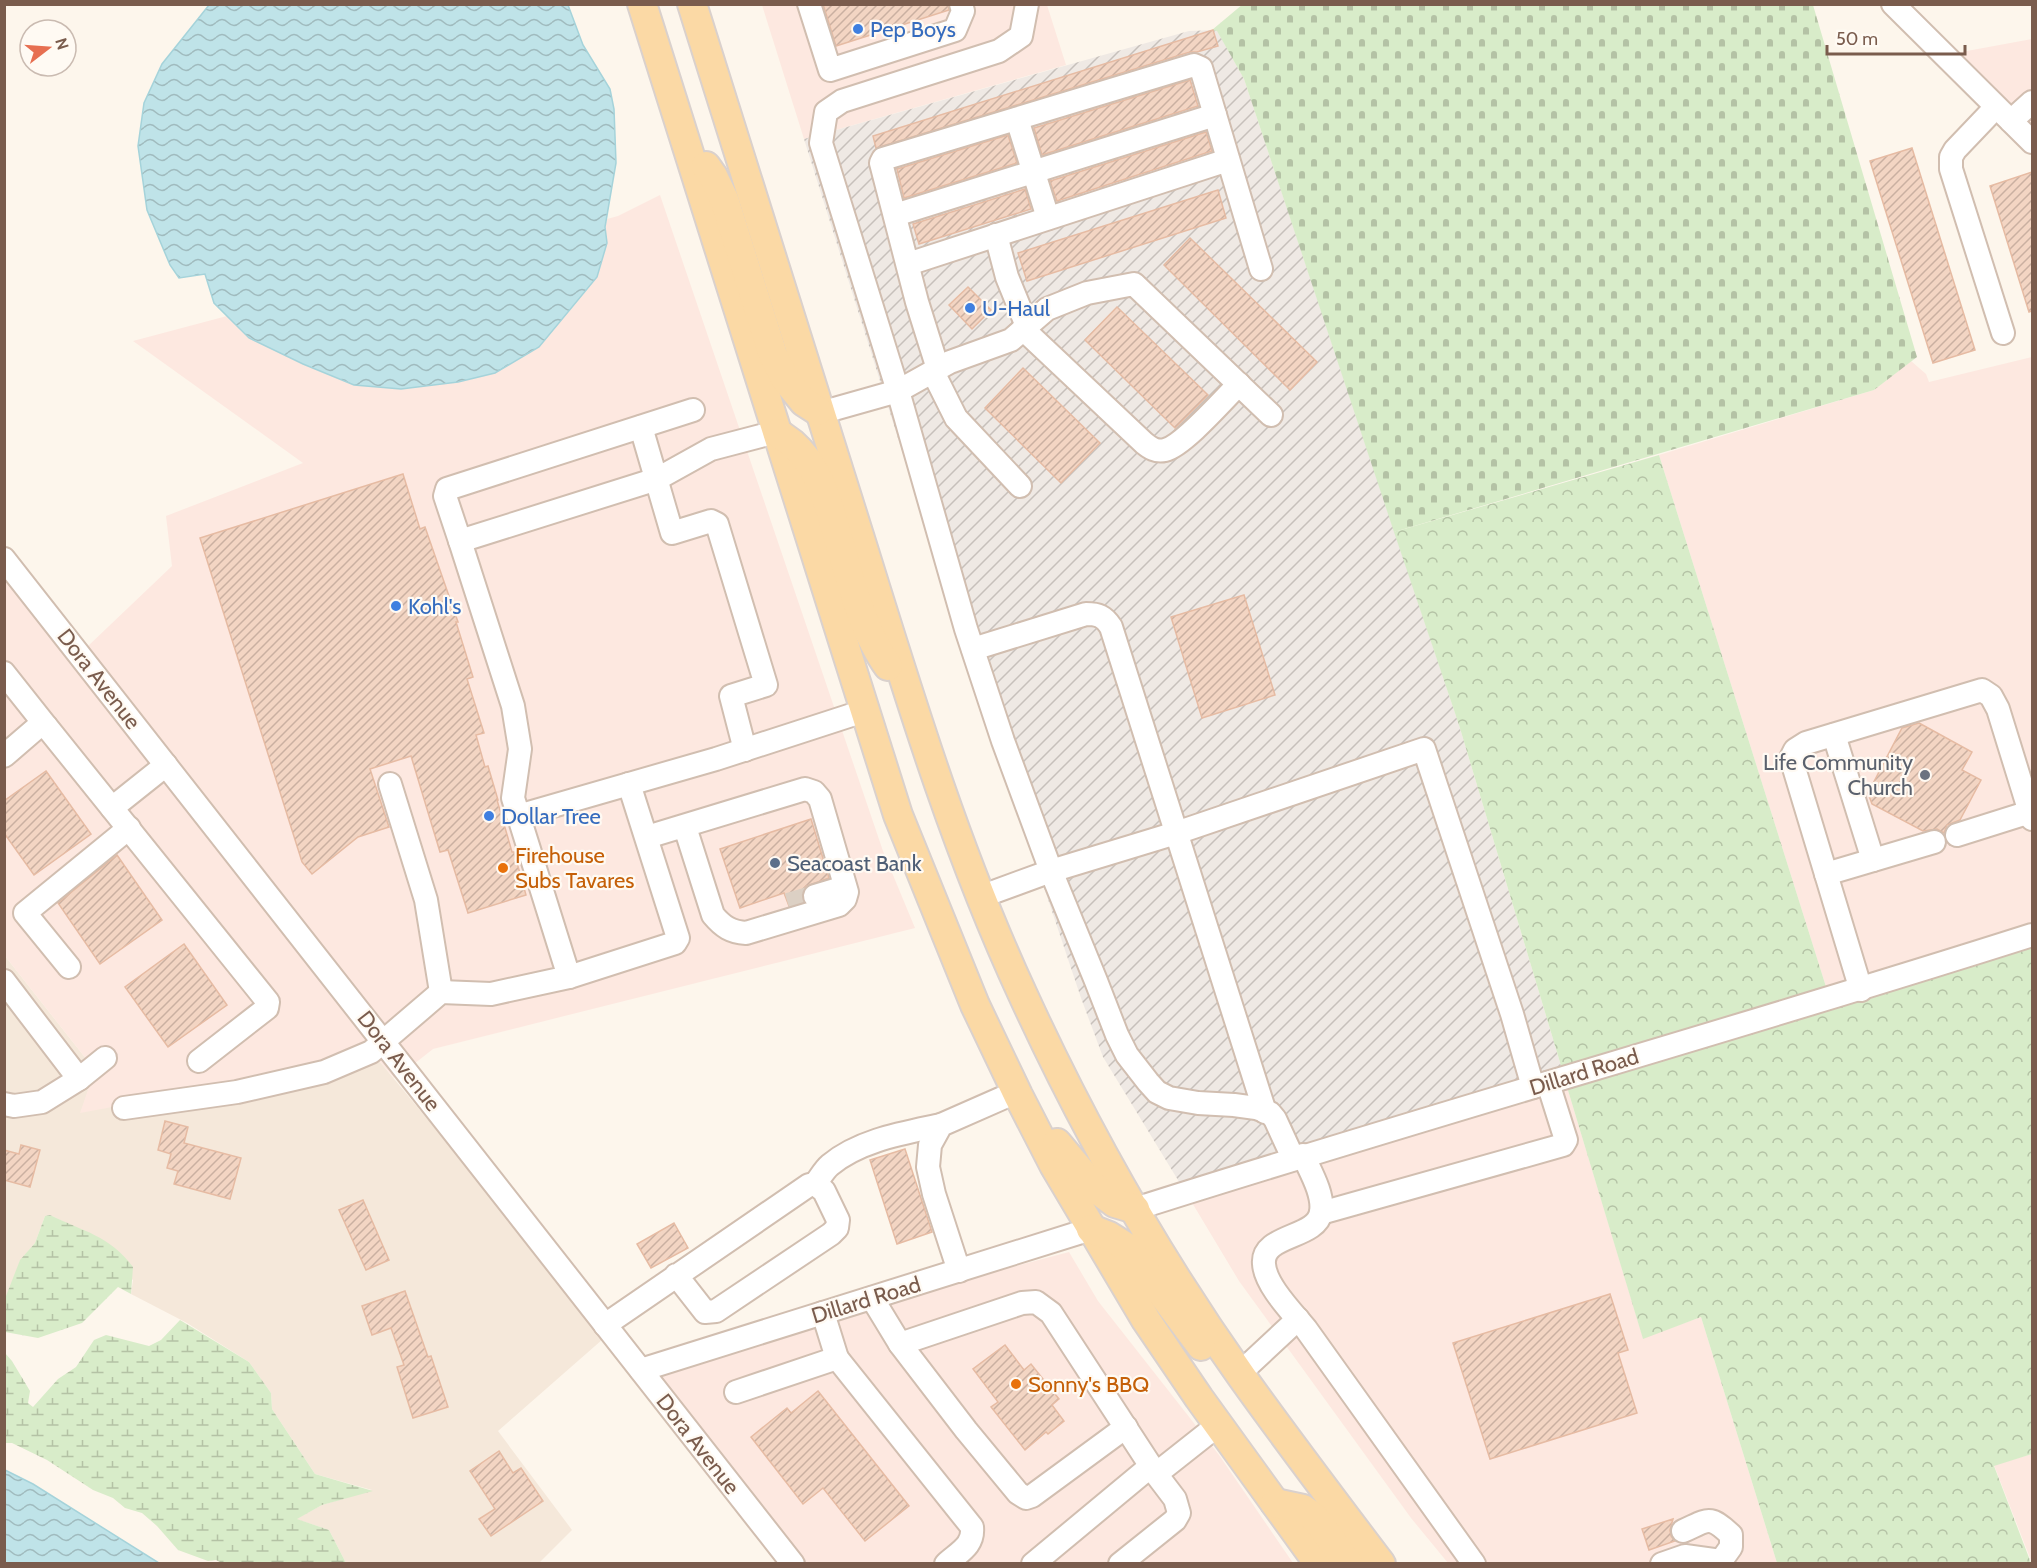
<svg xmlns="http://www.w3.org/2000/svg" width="2037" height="1568" viewBox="0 0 2037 1568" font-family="Cabin,sans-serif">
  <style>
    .residential { fill: #f5e8da }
    .commercial { fill: #fde8e0 }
    .industrial { fill: url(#industrial-furrows) }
    .forest { fill: url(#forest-crowns) }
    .wetland { fill: url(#wetland-marsh) }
    .cemetery { fill: url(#cemetery-stones) }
    .water { fill: url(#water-waves); stroke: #a5d3da; stroke-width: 1.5 }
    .building { fill: url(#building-hatch); stroke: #e6bba3; stroke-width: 1.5 }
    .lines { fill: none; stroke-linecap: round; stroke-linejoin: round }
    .minor-tunnel { stroke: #dcd0c4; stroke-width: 22; stroke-dasharray: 22 11; stroke-linecap: butt }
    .minor-casing { stroke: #d1beb0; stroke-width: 26 }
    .major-casing { stroke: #dad1cd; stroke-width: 32 }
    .minor { stroke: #fff; stroke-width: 22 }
    .major { stroke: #fbd9a5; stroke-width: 28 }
    .shop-dot { fill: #3f7fe0; stroke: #fffaf3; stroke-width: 2 }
    .worship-dot { fill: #6b7280; stroke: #fffaf3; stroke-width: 2 }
    .service-dot { fill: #5c6f8a; stroke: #fffaf3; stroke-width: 2 }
    .food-dot { fill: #e8710a; stroke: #fffaf3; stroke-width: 2 }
    .labels { text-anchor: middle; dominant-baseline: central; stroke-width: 4.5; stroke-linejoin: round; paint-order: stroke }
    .shop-label { font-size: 22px; fill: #366cbe; stroke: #fffaf3; text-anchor: start }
    .street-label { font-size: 22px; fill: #7a5c4d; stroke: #fffaf3 }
    .worship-label { font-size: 22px; fill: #5b616d; stroke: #fffaf3; text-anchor: end }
    .food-label { font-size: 22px; fill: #c56008; stroke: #fffaf3; text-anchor: start }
    .service-label { font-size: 22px; fill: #4e5e75; stroke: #fffaf3; text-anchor: start }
  </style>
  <defs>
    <pattern id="industrial-furrows" width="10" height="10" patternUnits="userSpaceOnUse" patternTransform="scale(1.5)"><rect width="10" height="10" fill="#efe9e4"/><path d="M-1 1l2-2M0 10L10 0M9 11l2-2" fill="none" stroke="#c7c0bb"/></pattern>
    <pattern id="forest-crowns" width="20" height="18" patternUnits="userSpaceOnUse" patternTransform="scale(1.5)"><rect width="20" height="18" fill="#d8ecc9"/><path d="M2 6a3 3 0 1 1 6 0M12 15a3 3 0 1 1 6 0" fill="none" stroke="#b4c2a5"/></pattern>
    <pattern id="wetland-marsh" width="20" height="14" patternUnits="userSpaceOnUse" patternTransform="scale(1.5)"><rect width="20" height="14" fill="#d8ecc9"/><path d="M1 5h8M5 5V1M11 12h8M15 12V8" fill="none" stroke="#b4c2a5"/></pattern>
    <pattern id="cemetery-stones" width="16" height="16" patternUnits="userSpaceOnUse" patternTransform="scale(1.5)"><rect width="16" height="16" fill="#d8ecc9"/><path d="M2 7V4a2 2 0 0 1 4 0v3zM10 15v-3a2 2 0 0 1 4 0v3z" fill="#b4c2a5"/></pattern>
    <pattern id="water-waves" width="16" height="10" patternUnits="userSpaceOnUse" patternTransform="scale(1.5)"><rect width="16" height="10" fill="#bfe3e8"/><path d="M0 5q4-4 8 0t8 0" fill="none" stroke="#a0bbbe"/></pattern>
    <pattern id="building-hatch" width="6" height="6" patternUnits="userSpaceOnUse" patternTransform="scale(1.5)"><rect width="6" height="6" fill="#f3d5c3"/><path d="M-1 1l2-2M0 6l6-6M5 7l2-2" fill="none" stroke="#cab0a1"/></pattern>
  </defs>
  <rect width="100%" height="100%" fill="#fdf6ec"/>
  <polygon class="residential" points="5,956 95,1070 81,1112 367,1050 380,1062 482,1185 603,1339 498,1431 572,1530 539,1563 346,1563 329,1530 296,1519 322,1505 372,1490 315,1474 272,1409 271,1393 249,1362 187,1323 131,1294 133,1280 74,1227 50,1215 45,1216 35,1243 20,1261 7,1296 5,1323"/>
  <g class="commercial">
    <polygon points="762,5 1047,5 1066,65 804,139"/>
    <polygon points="2032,39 2032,128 1956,53"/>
    <polygon points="660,195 883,851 915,928 433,1049 414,1064 87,647 172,566 166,516 303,463 133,341 227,316 249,338 597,277 607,243 605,227 607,219 618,216"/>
    <polygon points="2032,357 2032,924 1827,990 1659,455 1874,390 1911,361 1926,374 1929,382"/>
    <polygon points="4,576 397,1076 394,1078 380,1062 366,1050 326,1076 161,1098 80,1113 95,1070 5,956"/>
    <polygon points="1567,1087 1643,1338 1701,1317 1777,1563 1448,1563 1411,1518 1239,1281 1191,1201"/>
    <polygon points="1069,1252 1098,1301 1219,1455 1293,1563 806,1563 658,1375 948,1284"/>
    <polygon points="2032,1454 2032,1563 1994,1465"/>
  </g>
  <polygon class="industrial" points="1217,30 1244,79 1459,725 1562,1069 1181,1185 1103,1057 1081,998 962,642 804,139 1189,31"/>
  <g class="forest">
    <polygon points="1659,455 1827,990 1562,1069 1459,725 1394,532"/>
    <polygon points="2032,945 2032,1454 1994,1466 2031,1563 1777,1563 1701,1317 1643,1339 1567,1087"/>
  </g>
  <g class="wetland">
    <path d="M50 1215C84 1232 109 1235 133 1267L131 1294 118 1287 82 1323 38 1338 5 1332 6 1296 20 1260 35 1243 45 1216Z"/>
    <polygon points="180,1320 249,1362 271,1393 272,1409 315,1474 373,1491 322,1505 297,1519 329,1530 346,1563 224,1564 216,1560 208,1561 178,1550 157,1526 142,1513 125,1508 113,1498 93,1490 47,1460 12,1443 5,1443 5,1353 12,1361 30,1391 28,1403 33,1407 58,1379 76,1367 94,1340 106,1335 149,1346 161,1340"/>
  </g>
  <polygon class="cemetery" points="1243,4 1813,5 1917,357 1874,390 1394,532 1244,79 1217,31 1212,30"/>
  <g class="water">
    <polygon points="209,5 568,5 583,45 610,89 614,109 616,163 605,227 607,243 597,277 539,347 495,373 458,382 401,389 354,385 303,364 249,338 214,303 205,274 179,278 170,265 147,210 138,146 144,103 162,64"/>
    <polygon points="5,1470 33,1484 159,1563 5,1563"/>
  </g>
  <g class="building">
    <polygon points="823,4 948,4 949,10 836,46"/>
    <polygon points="1213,30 1218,46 1197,52 1190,52 876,148 873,136"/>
    <polygon points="1190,80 1198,106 1042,155 1034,128"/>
    <polygon points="1206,132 1212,151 1057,201 1050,181"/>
    <polygon points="1008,135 1017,163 904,198 897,169"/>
    <polygon points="1912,148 1975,350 1933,363 1870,161"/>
    <polygon points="2032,172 2032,311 2029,312 1990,186"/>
    <polygon points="1025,189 1031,209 919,244 913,224"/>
    <polygon points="1218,190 1226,218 1027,281 1018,253"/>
    <polygon points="1190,238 1317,362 1290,390 1164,265"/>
    <polygon points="968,287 991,310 972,329 949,305"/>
    <polygon points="1117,307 1208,395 1175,428 1085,340"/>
    <polygon points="1023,368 1100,443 1061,483 985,408"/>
    <polygon points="403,474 420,529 425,527 458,622 456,622 473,677 467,679 484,733 476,735 485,767 488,766 498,800 497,800 512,852 514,852 526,895 468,913 448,850 440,852 411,756 370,769 389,827 358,837 312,874 302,862 200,538"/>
    <polygon points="1244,595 1275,695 1202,718 1171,617"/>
    <polygon points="1919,723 1972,752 1962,770 1981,780 1960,820 1947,825 1944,833 1937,829 1923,831 1872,804 1868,793 1902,728"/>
    <polygon points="46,771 91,834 34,875 4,833 4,801"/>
    <polygon points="811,819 829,878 806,886 802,893 803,902 789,906 784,893 740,908 720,849"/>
    <polygon points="117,855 162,920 100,964 58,903"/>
    <polygon points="184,944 227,1005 168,1047 125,987"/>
    <polygon points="165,1121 188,1127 184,1143 241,1158 230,1199 174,1184 178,1171 167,1168 171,1154 158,1150"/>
    <polygon points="21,1145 40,1150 30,1187 4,1180 4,1150 19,1154"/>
    <polygon points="905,1149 932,1232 897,1244 870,1160"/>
    <polygon points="363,1200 389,1260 366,1270 339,1210"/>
    <polygon points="674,1223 688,1248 651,1268 637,1244"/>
    <polygon points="405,1291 428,1357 431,1356 448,1407 413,1418 397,1367 404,1365 391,1328 372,1335 362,1306"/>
    <polygon points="1610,1294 1628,1350 1618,1353 1637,1413 1490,1459 1453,1343"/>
    <polygon points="1005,1345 1024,1370 1031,1364 1059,1399 1052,1405 1064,1421 1048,1434 1046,1432 1025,1450 991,1407 998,1402 973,1369"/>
    <polygon points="818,1391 909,1506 865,1541 823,1488 803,1504 751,1437 787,1408 791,1413"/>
    <polygon points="499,1451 513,1473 521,1468 543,1501 491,1536 479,1519 495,1509 470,1471"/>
    <polygon points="1673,1519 1670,1530 1671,1536 1675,1541 1649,1550 1642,1529"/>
  </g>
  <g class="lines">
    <polyline class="minor-tunnel" points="788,904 815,896"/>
    <g class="minor-casing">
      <g id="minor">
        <polyline points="809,4 830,70 955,30 963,11 961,4"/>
        <polyline points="1027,4 1021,36 999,51 842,101 826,112 821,143 898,391 966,629 1003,741 1051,871 1096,981 1117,1035 1127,1055 1148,1082 1157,1092 1169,1098 1198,1103 1234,1105 1256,1108 1270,1113 1275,1119 1293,1158"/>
        <polyline points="1893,4 2032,142"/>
        <polyline points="1996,107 1955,150 1951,157 1951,169 2003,333"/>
        <polyline points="1017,119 1048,218"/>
        <polyline points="2011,121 2032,102"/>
        <polyline points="895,215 1215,115"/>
        <polyline points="996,235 1007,277 1027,326"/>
        <polyline points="908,264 1228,160"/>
        <path d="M1023 329 1144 443C1150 448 1156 452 1165 450 1183 446 1224 399 1239 384"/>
        <polyline points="938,369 917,302 881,163 883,159 1194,65 1201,68 1261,269"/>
        <polyline points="933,372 956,418 1020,486"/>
        <polyline points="820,413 898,391 950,362 1011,340 1047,309 1087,293 1134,284 1271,415"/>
        <polyline points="641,427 672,533 711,521 717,524 766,685 731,696 745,750"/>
        <polyline points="460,541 445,496 447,489 693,410"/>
        <polyline points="4,559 793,1564"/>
        <path d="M973 649 1086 614C1098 614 1104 616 1111 627L1265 1112"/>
        <polyline points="4,673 46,726"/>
        <polyline points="1834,735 1873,860"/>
        <polyline points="4,756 40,725 46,726 268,1002 267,1008 199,1061"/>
        <polyline points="390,784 426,900 441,992"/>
        <polyline points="112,808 166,765"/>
        <polyline points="518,816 716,759 864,711"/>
        <polyline points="1957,835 2030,812"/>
        <path d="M647 837 805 789 814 792 820 799 847 892 845 899 839 905 746 933C731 932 723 927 713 915L685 827"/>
        <polyline points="1826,874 1934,842"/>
        <polyline points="815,896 845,887"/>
        <polyline points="980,897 1051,871 1176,833 1424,749 1512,1014 1533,1087"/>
        <polyline points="69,967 25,913 129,828"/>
        <polyline points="569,977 675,943 678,938 629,784"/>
        <polyline points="4,981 79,1079"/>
        <polyline points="1861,990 1791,758 1795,750 1806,743 1982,690 1991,696 1998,709 2032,819"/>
        <polyline points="4,1104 14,1106 42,1102 79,1079 105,1058"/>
        <polyline points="124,1108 237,1092 324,1072 371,1052 441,992 491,994 569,977 513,798 520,749 513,706 460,541 657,479 711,449 776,432"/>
        <path d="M1303 1155C1310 1171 1324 1194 1321 1212 1317 1239 1261 1234 1264 1264 1265 1285 1293 1313 1306 1329L1474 1564"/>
        <path d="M815 1184C820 1178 824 1170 830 1165 860 1140 904 1133 941 1125"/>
        <path d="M1135 1209C1433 1114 1734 1030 2032 935"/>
        <polyline points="1321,1213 1563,1145 1566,1140 1548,1083"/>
        <polyline points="959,1271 934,1194 928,1167 930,1145 941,1125 1016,1092"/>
        <polyline points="872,1298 900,1344 1022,1303 1036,1302 1051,1313 1156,1474"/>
        <polyline points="605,1325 809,1185 815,1184 824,1191 838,1220 837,1228 831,1234 716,1311 705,1312 676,1275"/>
        <polyline points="900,1344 966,1430 1018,1493 1026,1498 1032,1496 1126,1427"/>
        <path d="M837 1358 972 1527C974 1546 959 1552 946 1564"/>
        <polyline points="641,1370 1091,1229"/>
        <polyline points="1240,1373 1298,1319"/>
        <polyline points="736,1392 837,1358 823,1313"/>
        <polyline points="1033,1564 1151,1466"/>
        <polyline points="1120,1564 1175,1520 1179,1513 1175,1499 1156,1474 1218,1425"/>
        <path d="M1662 1564 1685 1556 1721 1561 1731 1547V1535C1709 1514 1708 1520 1683 1531"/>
      </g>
    </g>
    <g class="major-casing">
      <g id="major">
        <polyline points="642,4 898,815 975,1005 1018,1095 1054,1165 1146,1320 1199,1398 1319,1564"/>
        <path d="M692 4C749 186 806 367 863 548 910 699 956 851 1023 995 1084 1128 1157 1257 1242 1377 1287 1440 1334 1502 1381 1564"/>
        <polyline points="706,166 713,176 724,199 773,355 786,380 804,402 818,411"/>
        <path d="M778 433C783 437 788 440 793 444 815 463 825 493 833 520 847 566 860 628 888 666"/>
        <polyline points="1057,1143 1094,1187 1115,1203 1135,1209"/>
        <polyline points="1091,1229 1109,1236 1128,1248 1201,1346"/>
        <polyline points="1275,1503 1303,1509 1315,1518 1349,1564"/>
      </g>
    </g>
    <use href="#minor" class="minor"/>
    <use href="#major" class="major"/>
  </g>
  <g class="shop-dot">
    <circle cx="858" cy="29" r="6"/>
    <circle cx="970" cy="308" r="6"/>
    <circle cx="396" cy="606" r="6"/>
    <circle cx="489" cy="816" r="6"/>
  </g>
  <circle class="worship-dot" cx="1925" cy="775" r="6"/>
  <circle class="service-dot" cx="775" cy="863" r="6"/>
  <g class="food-dot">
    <circle cx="503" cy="868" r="6"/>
    <circle cx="1016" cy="1384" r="6"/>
  </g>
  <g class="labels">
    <g class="shop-label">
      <text x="870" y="29">Pep Boys</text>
      <text x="982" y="308">U-Haul</text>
      <text x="408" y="606">Kohl's</text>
      <text x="501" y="816">Dollar Tree</text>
    </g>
    <g class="street-label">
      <text transform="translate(99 679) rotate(52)">Dora Avenue</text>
      <text transform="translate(399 1061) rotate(52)">Dora Avenue</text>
      <text transform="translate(1584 1072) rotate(-17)">Dillard Road</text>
      <text transform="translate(866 1300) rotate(-17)">Dillard Road</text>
      <text transform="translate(698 1444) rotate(52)">Dora Avenue</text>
    </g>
    <g class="worship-label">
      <text x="1913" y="762">Life Community<tspan x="1913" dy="25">Church</tspan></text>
    </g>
    <g class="food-label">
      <text x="515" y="855">Firehouse<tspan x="515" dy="25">Subs Tavares</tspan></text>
      <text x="1028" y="1384">Sonny's BBQ</text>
    </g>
    <g class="service-label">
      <text x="787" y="863">Seacoast Bank</text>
    </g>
  </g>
  <rect width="2037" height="1568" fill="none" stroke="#7a5c4d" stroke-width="12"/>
  <g transform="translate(48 48) rotate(73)"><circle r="28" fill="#fffaf3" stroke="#cabbb1" stroke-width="1.5"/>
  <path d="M0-4.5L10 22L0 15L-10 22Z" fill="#e76f51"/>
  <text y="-9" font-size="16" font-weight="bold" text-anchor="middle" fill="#7a5c4d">N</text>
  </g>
  <path d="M1827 45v9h138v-9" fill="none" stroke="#7a5c4d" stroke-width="3"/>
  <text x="1836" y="45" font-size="18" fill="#7a5c4d" stroke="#fffaf3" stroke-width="4.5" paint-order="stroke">50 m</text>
</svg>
